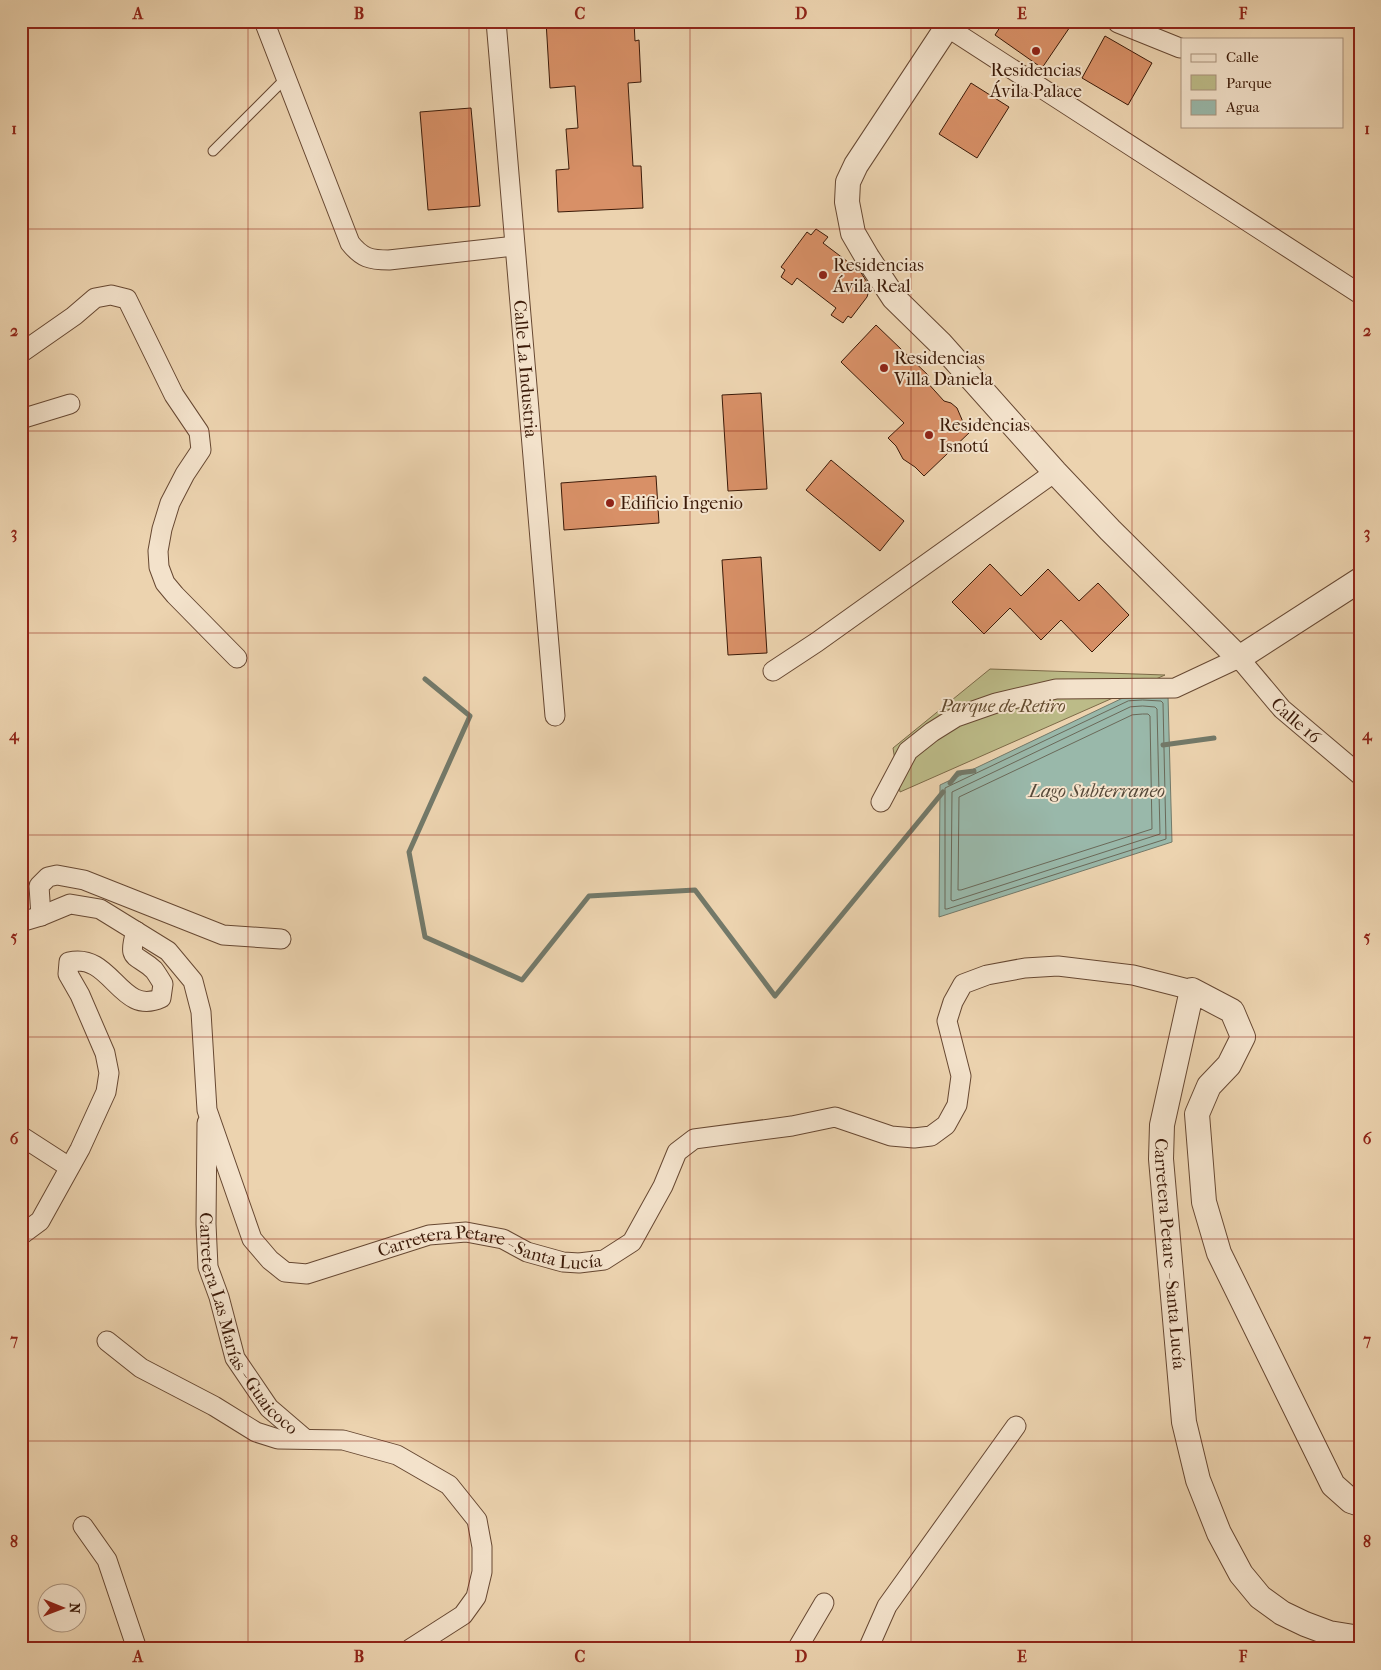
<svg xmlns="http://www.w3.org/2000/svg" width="1381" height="1670" viewBox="0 0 1381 1670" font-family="'IM FELL French Canon',serif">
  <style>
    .green { fill: #bcbb88; stroke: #7c6a48 }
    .water { fill: #99b8aa; stroke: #737969 }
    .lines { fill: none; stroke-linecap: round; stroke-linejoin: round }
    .shore { stroke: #6a6959; stroke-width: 1 }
    .stream { stroke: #737969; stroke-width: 5 }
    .building { fill: #d89067; stroke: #3b1a08 }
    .service-casing { stroke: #674832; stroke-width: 11 }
    .minor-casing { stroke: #674832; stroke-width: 21 }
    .tertiary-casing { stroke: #674832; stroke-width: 26 }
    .service { stroke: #f3e2cb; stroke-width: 9 }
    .minor { stroke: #f3e2cb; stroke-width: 19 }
    .tertiary { stroke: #f3e2cb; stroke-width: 24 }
    .grid { fill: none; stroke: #8f2418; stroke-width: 1; stroke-opacity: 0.55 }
    .poi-dot { fill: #8f2418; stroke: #f3e2cb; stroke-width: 2 }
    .labels { text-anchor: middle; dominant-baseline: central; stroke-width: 4; stroke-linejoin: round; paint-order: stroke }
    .poi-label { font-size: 18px; fill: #3b1a08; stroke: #f3e2cb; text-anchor: start }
    .street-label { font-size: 18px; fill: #3b1a08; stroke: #f3e2cb }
    .park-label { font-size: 18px; font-style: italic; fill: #624a2e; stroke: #f3e2cb }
    .water-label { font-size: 19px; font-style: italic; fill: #574939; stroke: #f3e2cb }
    .neatline { fill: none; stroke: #8f2418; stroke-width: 2 }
    .grid-label { font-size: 16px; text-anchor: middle; font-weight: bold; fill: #8f2418 }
  </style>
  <rect width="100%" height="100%" fill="#ecd3af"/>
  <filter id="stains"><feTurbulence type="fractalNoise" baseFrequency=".004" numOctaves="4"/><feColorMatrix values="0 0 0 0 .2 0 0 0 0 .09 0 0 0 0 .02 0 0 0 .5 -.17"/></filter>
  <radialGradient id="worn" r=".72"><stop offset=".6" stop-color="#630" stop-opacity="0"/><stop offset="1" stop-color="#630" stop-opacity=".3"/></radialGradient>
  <polygon class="green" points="990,669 1165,675 900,792 893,748"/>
  <polygon class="water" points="1127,696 1168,696 1172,842 939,917 940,785"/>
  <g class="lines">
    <g class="shore">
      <polygon points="1143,700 1161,701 1163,703 1166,839 947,909 945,909 945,788 1128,701"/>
      <polygon points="1143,706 1155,707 1157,709 1160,834 953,901 951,900 952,792 1130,707"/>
      <polygon points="1143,714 1148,714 1150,716 1152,829 961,890 958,890 959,797 1132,715"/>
    </g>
    <g class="stream">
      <polyline points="425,679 470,716 409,852 425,937 522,980 589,896 695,890 775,996 943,792"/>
      <polyline points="1163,745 1214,738"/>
      <polyline points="950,783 958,773 974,771"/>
    </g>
  </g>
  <g class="building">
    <polygon points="546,21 634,21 635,41 639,40 641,82 628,83 633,166 641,166 643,208 558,212 556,170 569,169 566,129 578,128 575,86 550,88"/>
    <polygon points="1004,21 1074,21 1042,68 995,35"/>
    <polygon points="1105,36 1152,63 1128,105 1082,78"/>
    <polygon points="971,83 1009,107 977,158 939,134"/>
    <polygon points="471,108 480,206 428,210 420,112"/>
    <polygon points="816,229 828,237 823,243 860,271 870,287 867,297 851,318 848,316 843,323 831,315 836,308 797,278 792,285 781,277 785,270 781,267 807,232 811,235"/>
    <polygon points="876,325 929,376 925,380 944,401 951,403 957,408 963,422 971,431 924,476 915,467 903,459 896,446 888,438 904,423 841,362"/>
    <polygon points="761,393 767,489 728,491 722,395"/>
    <polygon points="831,460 904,521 880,551 806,490"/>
    <polygon points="656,476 659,523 564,530 561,483"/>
    <polygon points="761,557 767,653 728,655 722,560"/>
    <polygon points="990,564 1021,596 1048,569 1079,601 1098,583 1129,615 1092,652 1061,620 1041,640 1010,608 984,634 952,602"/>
  </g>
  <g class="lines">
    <g class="service-casing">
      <polyline id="service" points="213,151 286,78"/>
    </g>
    <g class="minor-casing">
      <g id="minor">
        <path d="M264 21 350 243C362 258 370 260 389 260L514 246"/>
        <path id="s1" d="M496 21 555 716"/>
        <polyline points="1118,21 1118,23 1180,48"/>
        <polyline points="947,27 1360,294"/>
        <polyline points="21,353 74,316 95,298 111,295 127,299 174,395 199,432 201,450 185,474 170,503 162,529 158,551 159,567 165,583 175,595 237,658"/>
        <polyline points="21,419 70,404"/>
        <polyline points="773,671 817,642 1055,472"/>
        <path id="s2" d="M881 802 908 751 932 732 956 717 996 703 1056 689 1175 688 1239 658 1282 709 1360 775"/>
        <polyline points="41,916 39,886 48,877 57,875 84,880 223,935 281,939"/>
        <path id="s3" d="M21 922 41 916 70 904 100 909 168 951 193 981 201 1012 207 1110 252 1239 270 1260 285 1272 307 1274 429 1235 466 1232 503 1239 527 1252 563 1262 579 1263 604 1260 632 1242 663 1186 677 1152 694 1139 792 1126 835 1117 891 1136 914 1138 931 1136 946 1125 957 1105 961 1076 947 1021 953 1002 963 984 987 975 1025 968 1058 966 1133 975 1192 990"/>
        <path id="s4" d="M207 1123 206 1224 208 1267 219 1297 235 1358 269 1408 304 1438"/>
        <polyline points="21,1136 69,1167"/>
        <path d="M21 1235 40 1221 80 1149 106 1092 109 1073 105 1053 80 995 68 974 69 962C112 952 120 1017 161 998L163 984C160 979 157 974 154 970 136 953 127 962 136 931"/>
        <polyline points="107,1341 141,1368 214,1406 256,1432 278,1439 343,1440 397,1455 449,1485 477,1520 482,1547 482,1572 476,1597 463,1615 410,1649"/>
        <polyline points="83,1526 107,1560 137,1649"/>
        <polyline points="797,1649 824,1603"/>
        <polyline points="868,1649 887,1606 1016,1426"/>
      </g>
    </g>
    <g class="tertiary-casing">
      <g id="tertiary">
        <polyline points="951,21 856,165 848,182 847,202 853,233 867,257 894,298 940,343 1055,472 1110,530 1239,658 1360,580"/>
        <path id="s5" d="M1360 1504 1351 1501 1333 1485 1219 1253 1204 1202 1197 1114 1209 1086 1229 1065 1243 1037 1232 1011 1192 990 1162 1125 1161 1159 1184 1422 1198 1480 1219 1533 1241 1574 1260 1597 1282 1613 1305 1624 1329 1633 1360 1638"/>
      </g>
    </g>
    <use href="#service" class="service"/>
    <use href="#minor" class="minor"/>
    <use href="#tertiary" class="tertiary"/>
  </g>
  <path class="grid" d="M248 21V1649M469 21V1649M690 21V1649M911 21V1649M1132 21V1649M21 229H1360M21 431H1360M21 633H1360M21 835H1360M21 1037H1360M21 1239H1360M21 1441H1360"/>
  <g class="poi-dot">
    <circle cx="1036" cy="51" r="5"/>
    <circle cx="823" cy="275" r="5"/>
    <circle cx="884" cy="368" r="5"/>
    <circle cx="929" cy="435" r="5"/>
    <circle cx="610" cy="503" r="5"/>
  </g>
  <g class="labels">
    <g class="poi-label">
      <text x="1036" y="70" text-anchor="middle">Residencias<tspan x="1036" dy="21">Ávila Palace</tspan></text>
      <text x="833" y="265">Residencias<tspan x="833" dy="21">Ávila Real</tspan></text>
      <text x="894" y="358">Residencias<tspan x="894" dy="21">Villa Daniela</tspan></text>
      <text x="939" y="425">Residencias<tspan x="939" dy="21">Isnotú</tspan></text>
      <text x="620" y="503">Edificio Ingenio</text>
    </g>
    <g class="street-label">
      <text stroke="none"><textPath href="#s1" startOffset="349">Calle La Industria</textPath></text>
      <text stroke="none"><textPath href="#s2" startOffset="495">Calle 16</textPath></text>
      <text stroke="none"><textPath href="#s5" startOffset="865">Carretera Petare - Santa Lucía</textPath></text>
      <text stroke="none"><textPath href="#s3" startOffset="728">Carretera Petare - Santa Lucía</textPath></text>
      <text stroke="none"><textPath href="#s4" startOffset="212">Carretera Las Marías - Guaicoco</textPath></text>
    </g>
    <g class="park-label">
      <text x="1003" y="706">Parque de Retiro</text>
    </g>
    <g class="water-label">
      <text x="1097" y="791">Lago Subterraneo</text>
    </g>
  </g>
  <rect width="1381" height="1670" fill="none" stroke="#ecd3af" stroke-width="55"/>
  <rect x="1181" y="38" width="162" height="90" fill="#f3e2cb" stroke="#a9927d"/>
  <rect x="1191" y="54" width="25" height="8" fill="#f3e2cb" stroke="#a9927d"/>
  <text x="1226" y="62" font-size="15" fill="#3b1a08">Calle</text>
  <rect x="1191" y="75" width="25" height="15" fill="#bcbb88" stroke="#a9927d"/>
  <text x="1226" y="88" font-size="15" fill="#3b1a08">Parque</text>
  <rect x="1191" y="100" width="25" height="15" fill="#99b8aa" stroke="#a9927d"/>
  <text x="1226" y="112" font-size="15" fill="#3b1a08">Agua</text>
  <g transform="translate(62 1608) rotate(91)"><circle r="24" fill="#f3e2cb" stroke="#a9927d"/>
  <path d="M0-4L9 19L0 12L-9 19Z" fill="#8f2418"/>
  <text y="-8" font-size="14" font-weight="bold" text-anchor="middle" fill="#3b1a08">N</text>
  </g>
  <rect x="28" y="28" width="1326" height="1614" class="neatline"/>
  <g class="grid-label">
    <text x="138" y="19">A</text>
    <text x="359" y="19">B</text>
    <text x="580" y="19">C</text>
    <text x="801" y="19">D</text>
    <text x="1022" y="19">E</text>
    <text x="1243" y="19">F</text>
    <text x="14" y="134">1</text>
    <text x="1367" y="134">1</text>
    <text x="14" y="336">2</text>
    <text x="1367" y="336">2</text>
    <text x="14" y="538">3</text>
    <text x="1367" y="538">3</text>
    <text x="14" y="740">4</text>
    <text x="1367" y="740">4</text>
    <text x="14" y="942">5</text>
    <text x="1367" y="942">5</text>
    <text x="14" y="1144">6</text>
    <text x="1367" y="1144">6</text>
    <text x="14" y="1345">7</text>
    <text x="1367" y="1345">7</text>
    <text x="14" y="1547">8</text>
    <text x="1367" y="1547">8</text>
    <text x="138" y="1662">A</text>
    <text x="359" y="1662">B</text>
    <text x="580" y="1662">C</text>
    <text x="801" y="1662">D</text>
    <text x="1022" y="1662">E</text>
    <text x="1243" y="1662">F</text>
  </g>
  <rect width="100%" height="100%" filter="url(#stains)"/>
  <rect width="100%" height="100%" fill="url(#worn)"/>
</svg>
